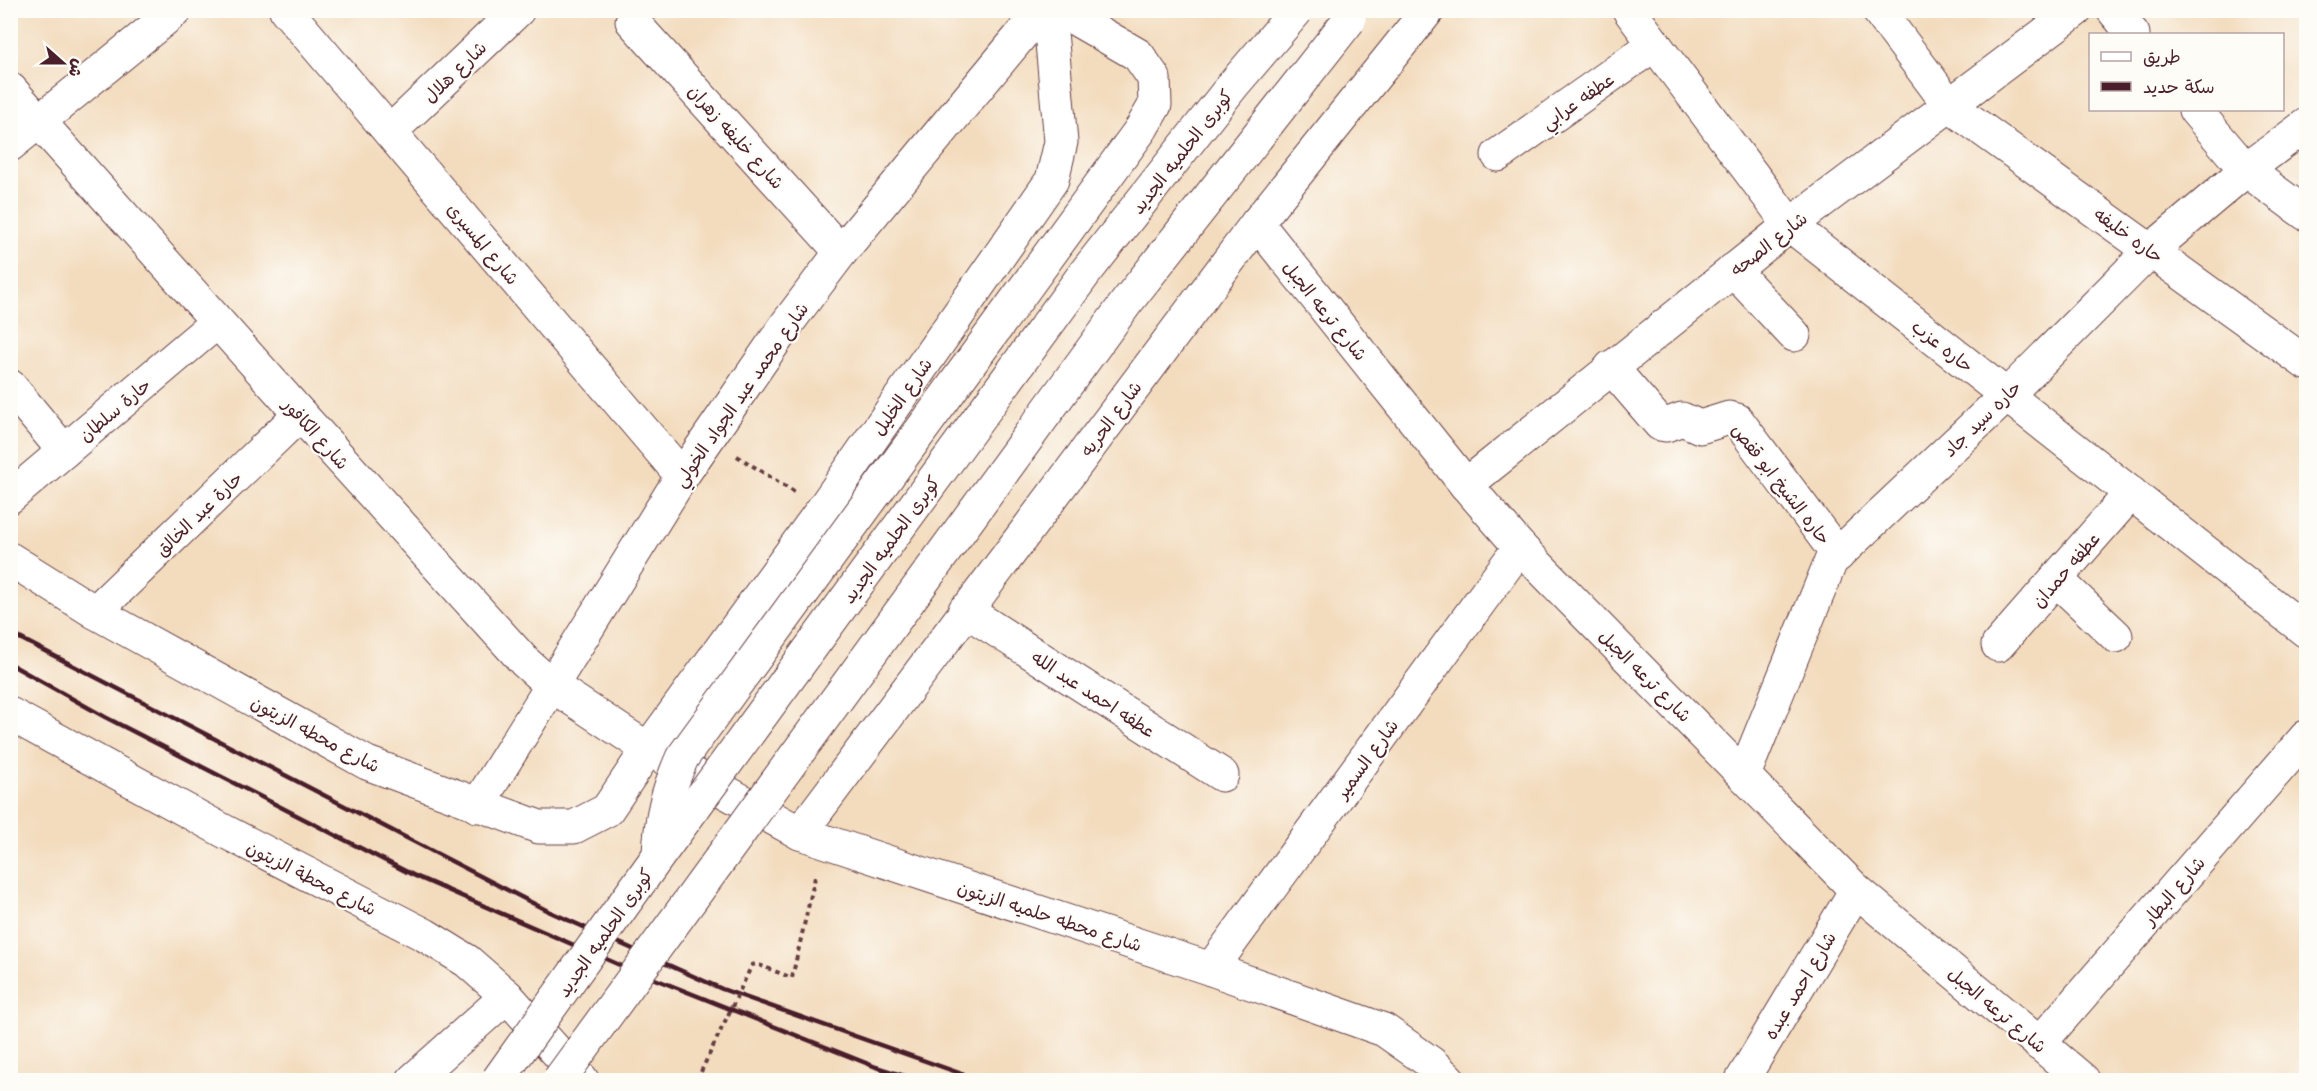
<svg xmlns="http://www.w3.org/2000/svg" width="2317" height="1091" viewBox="0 0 2317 1091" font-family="'Playpen Sans','Playpen Sans Arabic',sans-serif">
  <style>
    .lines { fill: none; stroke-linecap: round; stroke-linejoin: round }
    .minor-casing { stroke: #633b41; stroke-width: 35 }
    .tertiary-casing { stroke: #633b41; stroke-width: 35 }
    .secondary-casing { stroke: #633b41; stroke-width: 35 }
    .path { stroke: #633b41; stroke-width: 4; stroke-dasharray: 4.5 4.5; stroke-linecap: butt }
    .minor { stroke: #fff; stroke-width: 33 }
    .tertiary { stroke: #fff; stroke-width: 33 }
    .secondary { stroke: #fff; stroke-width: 33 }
    .rail { stroke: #4a1f2b; stroke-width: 4.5 }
    .secondary-bridge-casing { stroke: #633b41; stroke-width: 35; stroke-linecap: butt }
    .path-bridge { stroke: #633b41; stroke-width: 4; stroke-dasharray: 4.5 4.5; stroke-linecap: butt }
    .secondary-bridge { stroke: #fff; stroke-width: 33 }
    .labels { text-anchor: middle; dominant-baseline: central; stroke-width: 4.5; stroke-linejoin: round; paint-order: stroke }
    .street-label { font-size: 18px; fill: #4a1f2b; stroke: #fdfcf7 }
  </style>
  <rect width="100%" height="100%" fill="#fdfcf7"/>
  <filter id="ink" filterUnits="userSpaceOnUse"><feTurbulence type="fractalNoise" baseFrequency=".0167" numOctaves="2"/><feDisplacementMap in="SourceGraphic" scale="12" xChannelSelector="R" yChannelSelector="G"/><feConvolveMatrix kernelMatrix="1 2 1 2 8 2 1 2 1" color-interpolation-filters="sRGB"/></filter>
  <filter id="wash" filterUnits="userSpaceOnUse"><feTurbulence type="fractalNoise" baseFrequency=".008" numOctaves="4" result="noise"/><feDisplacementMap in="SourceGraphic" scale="24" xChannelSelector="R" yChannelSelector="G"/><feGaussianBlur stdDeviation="1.35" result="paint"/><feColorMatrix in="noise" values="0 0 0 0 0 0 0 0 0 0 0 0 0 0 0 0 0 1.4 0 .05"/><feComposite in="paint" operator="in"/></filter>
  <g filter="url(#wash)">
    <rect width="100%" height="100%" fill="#f3dcbe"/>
  </g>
  <g filter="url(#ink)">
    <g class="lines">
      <g class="minor-casing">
        <g id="minor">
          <polyline points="286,10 682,476"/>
          <polyline points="1629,10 1790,225 2306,631"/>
          <polyline points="1878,10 1950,106 2306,363"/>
          <polyline points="2113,10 2133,34"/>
          <polyline points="632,21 841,252"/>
          <polyline points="10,89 300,414 525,662 551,685 648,749 607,810 574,827 539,827 367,763 95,612 10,559"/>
          <polyline points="2195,110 2246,170 2306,214"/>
          <polyline points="390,132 518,10"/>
          <polyline points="10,145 176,10"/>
          <polyline points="1498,155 1655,44"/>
          <polyline points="1733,270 1794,335"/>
          <polyline points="1611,367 1660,424 1666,425 1682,419 1700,427 1729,418 1737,420 1838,555"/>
          <polyline points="10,386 64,451"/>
          <polyline points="1466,485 1790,225 2076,10"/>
          <polyline points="10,497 217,322"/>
          <polyline points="2056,579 2116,636"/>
          <polyline points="965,610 1222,775"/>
          <polyline points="95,612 300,414"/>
          <polyline points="1998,645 2131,493"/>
          <polyline points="1744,775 1831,561 2007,395 2151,250 2246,170 2306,125"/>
          <polyline points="477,806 682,476 786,325 841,252 1042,10"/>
          <polyline points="1211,969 1520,547"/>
          <polyline points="2039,1044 2306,737"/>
          <polyline points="1742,1080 1856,890"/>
        </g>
      </g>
      <g class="tertiary-casing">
        <g id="tertiary">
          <polyline points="1049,10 1061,142 1052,180 822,510 648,749 800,833 1211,969 1384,1030 1431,1063 1449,1080"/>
          <polyline points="1257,223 1466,485 1520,547 1856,890 2083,1080"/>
          <polyline points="10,714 222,830 425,935 467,961 507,996 582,1080"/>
          <polyline points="800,833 1257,223 1428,10"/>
          <polyline points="413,1080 507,996"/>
        </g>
      </g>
      <g class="secondary-casing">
        <polyline id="secondary" points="1060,10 1138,55 1154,78 1155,105 1141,129"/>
      </g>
      <g class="path">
        <polyline points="737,456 794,492"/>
        <polyline points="767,968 792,978 816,873"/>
      </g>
      <use href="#minor" class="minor"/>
      <use href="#tertiary" class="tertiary"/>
      <use href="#secondary" class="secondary"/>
      <g class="rail">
        <polyline points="10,633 548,911 722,989 979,1080"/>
        <polyline points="10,664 105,717 413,875 622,966 876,1067 917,1080"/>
      </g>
      <g class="secondary-bridge-casing">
        <g id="secondary-bridge">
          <path d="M659 853C661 816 667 792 682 758L1141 129"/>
          <polyline points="498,1080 659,855 1085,273 1233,85 1297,10"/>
          <polyline points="559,1080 1126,303 1349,20"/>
        </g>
      </g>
      <polyline class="path-bridge" points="697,1080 752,965 756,964 767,968"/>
      <use href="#secondary-bridge" class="secondary-bridge"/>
    </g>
  </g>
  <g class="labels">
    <g class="street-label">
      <text transform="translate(454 71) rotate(-44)">شارع هلال</text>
      <text transform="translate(1577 100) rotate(-35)">عطفه عرابي</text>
      <text transform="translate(737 136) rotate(48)">شارع خليفه زهران</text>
      <text transform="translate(1181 151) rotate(-52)">كوبرى الحلميه الجديد</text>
      <text transform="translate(2129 234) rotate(36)">حاره خليفه</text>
      <text transform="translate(484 243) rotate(50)">شارع المسيرى</text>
      <text transform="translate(1768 243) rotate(-38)">شارع الصحه</text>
      <text transform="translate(1326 310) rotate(51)">شارع ترعه الجبل</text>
      <text transform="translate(1943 345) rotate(38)">حاره عزب</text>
      <text transform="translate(740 394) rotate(-55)">شارع محمد عبد الجواد الخولي</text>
      <text transform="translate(901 396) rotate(-55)">شارع الخليل</text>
      <text transform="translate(114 409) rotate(-40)">حارة سلطان</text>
      <text transform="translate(1110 418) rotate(-53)">شارع الحريه</text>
      <text transform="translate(1981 418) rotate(-44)">حاره سيد جاد</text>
      <text transform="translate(317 433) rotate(48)">شارع الكافور</text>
      <text transform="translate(1782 483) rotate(52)">حاره الشيخ ابو قفص</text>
      <text transform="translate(198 513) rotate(-44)">حارة عبد الخالق</text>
      <text transform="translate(890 539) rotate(-54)">كوبرى الحلميه الجديد</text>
      <text transform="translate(2065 569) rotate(-49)">عطفه حمدان</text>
      <text transform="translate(1646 675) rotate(45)">شارع ترعه الجبل</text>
      <text transform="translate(1094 693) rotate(33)">عطفه احمد عبد الله</text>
      <text transform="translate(316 733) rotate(28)">شارع محطه الزيتون</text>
      <text transform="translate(1366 758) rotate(-54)">شارع السمير</text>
      <text transform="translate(312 877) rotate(27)">شارع محطة الزيتون</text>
      <text transform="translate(2173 890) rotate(-49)">شارع البطار</text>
      <text transform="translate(1050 915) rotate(18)">شارع محطه حلميه الزيتون</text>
      <text transform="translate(604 932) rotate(-55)">كوبرى الحلميه الجديد</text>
      <text transform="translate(1799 985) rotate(-59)">شارع احمد عبده</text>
      <text transform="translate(1998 1009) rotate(40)">شارع ترعه الجبل</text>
    </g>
  </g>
  <rect width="2317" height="1091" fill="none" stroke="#fdfcf7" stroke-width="36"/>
  <rect x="2089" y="33" width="195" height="78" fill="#fdfcf7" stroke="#b5a4a5" stroke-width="1.5"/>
  <rect x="2101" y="52" width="30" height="9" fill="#ffffff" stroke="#b5a4a5" stroke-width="1.5"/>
  <text x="2143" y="63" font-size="18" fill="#4a1f2b">طريق</text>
  <rect x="2101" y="82" width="30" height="9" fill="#4a1f2b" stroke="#b5a4a5" stroke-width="1.5"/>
  <text x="2143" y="93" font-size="18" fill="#4a1f2b">سكة حديد</text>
  <g transform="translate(63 63) rotate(111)" stroke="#fdfcf7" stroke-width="4.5" paint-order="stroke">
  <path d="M0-4.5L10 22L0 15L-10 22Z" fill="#4a1f2b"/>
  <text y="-9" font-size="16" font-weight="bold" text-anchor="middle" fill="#4a1f2b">ش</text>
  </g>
</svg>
